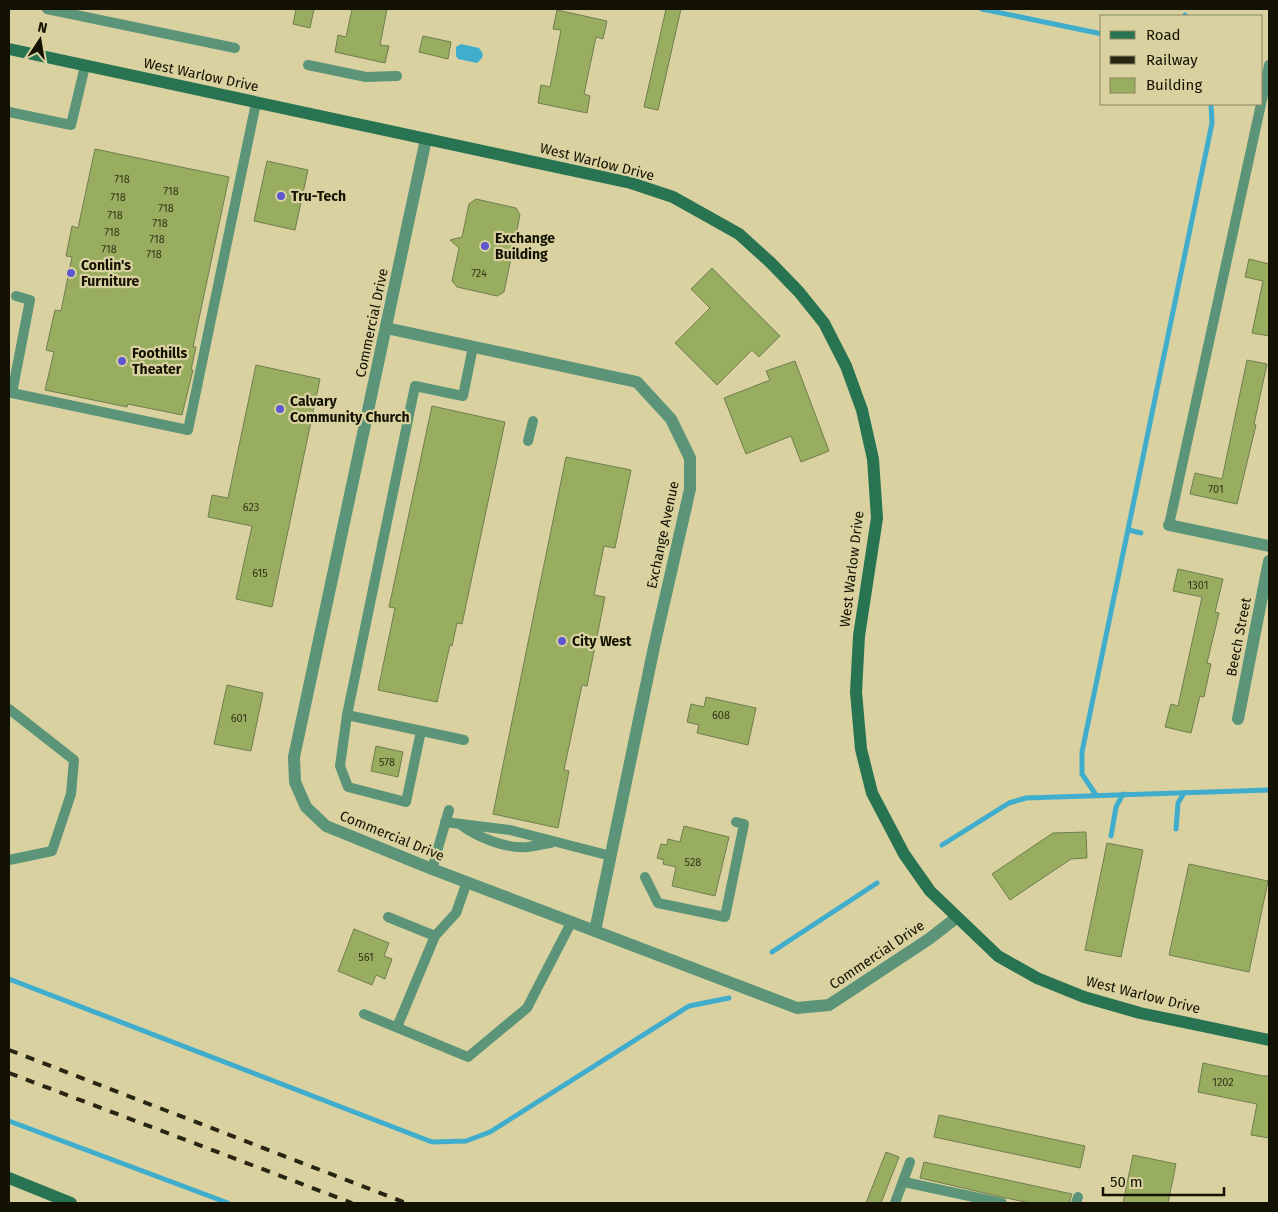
<svg xmlns="http://www.w3.org/2000/svg" width="1278" height="1212" viewBox="0 0 1278 1212" font-family="'Fira Sans',sans-serif">
  <style>
    .water { fill: #41adcd }
    .lines { fill: none; stroke-linecap: round; stroke-linejoin: round }
    .stream { stroke: #41adcd; stroke-width: 5 }
    .building { fill: #98ad5f; stroke: #707d50 }
    .lane { stroke: #5b9478; stroke-width: 10 }
    .street { stroke: #5b9478; stroke-width: 12 }
    .secondary { stroke: #287352; stroke-width: 12 }
    .rail { stroke: #282612; stroke-width: 4; stroke-dasharray: 9 9; stroke-linecap: butt }
    .poi-dot { fill: #5f57d0; stroke: #d9d2a0; stroke-width: 2 }
    .labels { text-anchor: middle; dominant-baseline: central; stroke-width: 4.5; stroke-linejoin: round; paint-order: stroke }
    .number-label { font-size: 11px; fill: #343818 }
    .street-label { font-size: 14px; fill: #131101; stroke: #d9d2a0 }
    .poi-label { font-size: 14px; font-weight: bold; fill: #131101; stroke: #d9d2a0; text-anchor: start }
  </style>
  <rect width="100%" height="100%" fill="#d9d2a0"/>
  <polygon class="water" points="461,44 479,48 483,54 482,58 477,63 458,59 456,56 456,47"/>
  <g class="lines">
    <g class="stream">
      <polyline points="982,9 1102,34"/>
      <polyline points="1185,16 1185,15"/>
      <polyline points="1129,530 1141,533"/>
      <polyline points="1096,795 1082,774 1082,752 1212,123 1211,104"/>
      <polyline points="1176,829 1178,803 1184,793"/>
      <polyline points="1111,836 1116,807 1123,794"/>
      <polyline points="942,845 1009,803 1026,798 1269,790"/>
      <polyline points="772,952 877,883"/>
      <polyline points="9,979 432,1142 466,1141 490,1132 689,1006 729,998"/>
      <polyline points="9,1121 228,1203"/>
    </g>
  </g>
  <g class="building">
    <polygon points="296,9 314,9 310,28 293,24"/>
    <polygon points="352,9 387,9 380,45 389,46 385,63 335,52 338,35 346,37"/>
    <polygon points="666,9 681,9 658,110 644,107"/>
    <polygon points="557,10 607,21 603,39 596,37 584,94 590,96 587,113 538,103 541,85 550,87 561,30 553,29"/>
    <polygon points="423,36 451,42 448,59 419,52"/>
    <polygon points="95,149 229,177 193,347 196,347 191,370 193,370 182,415 128,404 127,407 45,390 54,352 46,350 55,310 61,311 72,257 66,256 72,226 78,228"/>
    <polygon points="267,161 308,170 295,230 254,221"/>
    <polygon points="476,199 516,208 520,215 504,292 497,296 457,287 452,281 459,248 450,240 462,237 469,204"/>
    <polygon points="1249,259 1269,264 1269,336 1252,333 1263,281 1245,277"/>
    <polygon points="712,268 780,336 759,357 752,350 717,385 675,343 710,308 691,289"/>
    <polygon points="1247,360 1267,364 1254,424 1256,425 1237,504 1190,494 1195,473 1222,479"/>
    <polygon points="795,361 829,451 801,462 791,436 746,454 724,398 770,380 766,371"/>
    <polygon points="256,365 320,379 272,607 236,599 252,526 208,517 212,495 228,498"/>
    <polygon points="432,406 505,422 462,624 457,623 452,646 450,645 437,702 378,690 395,608 389,607"/>
    <polygon points="566,457 631,470 615,548 604,546 594,595 605,597 587,686 582,685 564,770 569,771 558,828 493,814"/>
    <polygon points="1178,569 1223,579 1215,612 1219,613 1207,663 1211,664 1204,697 1200,696 1191,733 1165,727 1171,704 1178,706 1202,597 1173,591"/>
    <polygon points="227,685 263,693 251,751 214,744"/>
    <polygon points="706,697 756,708 748,745 697,733 699,725 687,722 691,704 704,707"/>
    <polygon points="376,746 403,752 398,777 371,771"/>
    <polygon points="684,826 729,837 715,896 672,886 676,867 663,864 664,860 657,858 661,844 667,845 668,839 680,842"/>
    <polygon points="1086,832 1087,858 1071,859 1010,900 992,874 1053,833"/>
    <polygon points="1107,843 1143,850 1121,957 1085,950"/>
    <polygon points="1189,864 1268,881 1249,972 1169,955"/>
    <polygon points="354,929 389,943 384,956 392,959 385,979 376,975 372,985 338,971"/>
    <polygon points="1203,1063 1263,1076 1269,1076 1269,1138 1251,1135 1257,1104 1198,1092"/>
    <polygon points="939,1115 1085,1146 1080,1168 934,1137"/>
    <polygon points="886,1152 899,1157 881,1203 866,1203"/>
    <polygon points="1133,1155 1176,1164 1168,1203 1123,1203"/>
    <polygon points="924,1162 1072,1194 1069,1203 1031,1203 1006,1198 920,1178"/>
  </g>
  <g class="lines">
    <g class="lane">
      <polyline points="47,9 235,48"/>
      <polyline points="308,65 366,77 397,76"/>
      <polyline points="1262,100 1269,65"/>
      <polyline points="9,112 71,125 85,66"/>
      <polyline points="9,392 12,393 30,300 16,296"/>
      <polyline points="12,393 188,430 256,103"/>
      <polyline points="528,441 533,421"/>
      <polyline points="1169,525 1261,104"/>
      <polyline points="9,709 74,760 71,794 52,851 9,860"/>
      <polyline points="347,715 340,766 348,787 406,802 421,731"/>
      <polyline points="464,740 347,715 415,386 463,396 473,347"/>
      <polyline points="445,822 510,830 611,856"/>
      <path d="M461 825C477 837 506 849 527 847 535 846 543 844 551 843"/>
      <polyline points="432,869 449,810"/>
      <polyline points="645,877 658,903 725,917 744,824 736,822"/>
      <polyline points="388,917 435,936"/>
      <polyline points="364,1014 468,1057 527,1008 572,921"/>
      <polyline points="397,1027 435,936 456,913 467,882"/>
      <polyline points="904,1182 1002,1203"/>
      <polyline points="895,1203 910,1162"/>
      <polyline points="1076,1203 1078,1197"/>
    </g>
    <g class="street">
      <polyline points="426,139 294,757 295,782 306,807 326,826 432,869 797,1008 829,1005 929,939 956,918"/>
      <polyline points="386,328 637,382 671,419 690,458 690,489 654,647 595,931"/>
      <polyline points="1169,525 1269,546"/>
      <polyline points="1238,719 1269,561"/>
    </g>
    <g class="secondary">
      <polyline points="9,49 631,183 673,197 739,234 771,263 799,292 824,323 846,366 862,410 873,459 877,518 859,636 856,692 861,749 872,793 904,854 930,891 998,956 1037,978 1084,997 1140,1013 1269,1040"/>
      <polyline points="9,1178 71,1203"/>
    </g>
    <g class="rail">
      <polyline points="9,1050 406,1203"/>
      <polyline points="9,1073 352,1203"/>
    </g>
  </g>
  <g class="poi-dot">
    <circle cx="281" cy="196" r="5"/>
    <circle cx="485" cy="246" r="5"/>
    <circle cx="71" cy="273" r="5"/>
    <circle cx="122" cy="361" r="5"/>
    <circle cx="280" cy="409" r="5"/>
    <circle cx="562" cy="641" r="5"/>
  </g>
  <g class="labels">
    <g class="number-label">
      <text x="122" y="179">718</text>
      <text x="171" y="191">718</text>
      <text x="118" y="197">718</text>
      <text x="166" y="208">718</text>
      <text x="115" y="215">718</text>
      <text x="160" y="223">718</text>
      <text x="112" y="232">718</text>
      <text x="157" y="239">718</text>
      <text x="109" y="249">718</text>
      <text x="154" y="254">718</text>
      <text x="479" y="273">724</text>
      <text x="1216" y="489">701</text>
      <text x="251" y="507">623</text>
      <text x="260" y="573">615</text>
      <text x="1198" y="585">1301</text>
      <text x="721" y="715">608</text>
      <text x="239" y="718">601</text>
      <text x="387" y="762">578</text>
      <text x="693" y="862">528</text>
      <text x="366" y="957">561</text>
      <text x="1223" y="1082">1202</text>
    </g>
    <g class="street-label">
      <text transform="translate(201 75) rotate(12)">West Warlow Drive</text>
      <text transform="translate(597 162) rotate(14)">West Warlow Drive</text>
      <text transform="translate(372 323) rotate(-78)">Commercial Drive</text>
      <text transform="translate(663 535) rotate(-78)">Exchange Avenue</text>
      <text transform="translate(852 569) rotate(-83)">West Warlow Drive</text>
      <text transform="translate(1239 637) rotate(-79)">Beech Street</text>
      <text transform="translate(392 836) rotate(22)">Commercial Drive</text>
      <text transform="translate(877 955) rotate(-34)">Commercial Drive</text>
      <text transform="translate(1143 995) rotate(14)">West Warlow Drive</text>
    </g>
    <g class="poi-label">
      <text x="291" y="196">Tru-Tech</text>
      <text x="495" y="238">Exchange<tspan x="495" dy="16">Building</tspan></text>
      <text x="81" y="265">Conlin's<tspan x="81" dy="16">Furniture</tspan></text>
      <text x="132" y="353">Foothills<tspan x="132" dy="16">Theater</tspan></text>
      <text x="290" y="401">Calvary<tspan x="290" dy="16">Community Church</tspan></text>
      <text x="572" y="641">City West</text>
    </g>
  </g>
  <rect width="1278" height="1212" fill="none" stroke="#131101" stroke-width="20"/>
  <rect x="1100" y="15" width="162" height="90" fill="#d9d2a0" stroke="#8a8560"/>
  <rect x="1110" y="31" width="25" height="8" fill="#287352" stroke="#8a8560"/>
  <text x="1146" y="40" font-size="15" fill="#131101">Road</text>
  <rect x="1110" y="56" width="25" height="8" fill="#282612" stroke="#8a8560"/>
  <text x="1146" y="65" font-size="15" fill="#131101">Railway</text>
  <rect x="1110" y="78" width="25" height="15" fill="#98ad5f" stroke="#8a8560"/>
  <text x="1146" y="90" font-size="15" fill="#131101">Building</text>
  <g transform="translate(40 40) rotate(12)" stroke="#d9d2a0" stroke-width="4" paint-order="stroke">
  <path d="M0-4L9 19L0 12L-9 19Z" fill="#131101"/>
  <text y="-8" font-size="14" font-weight="bold" text-anchor="middle" fill="#131101">N</text>
  </g>
  <path d="M1103 1187v8h121v-8" fill="none" stroke="#131101" stroke-width="2.5"/>
  <text x="1110" y="1187" font-size="15" fill="#131101" stroke="#d9d2a0" stroke-width="4" paint-order="stroke">50 m</text>
</svg>
